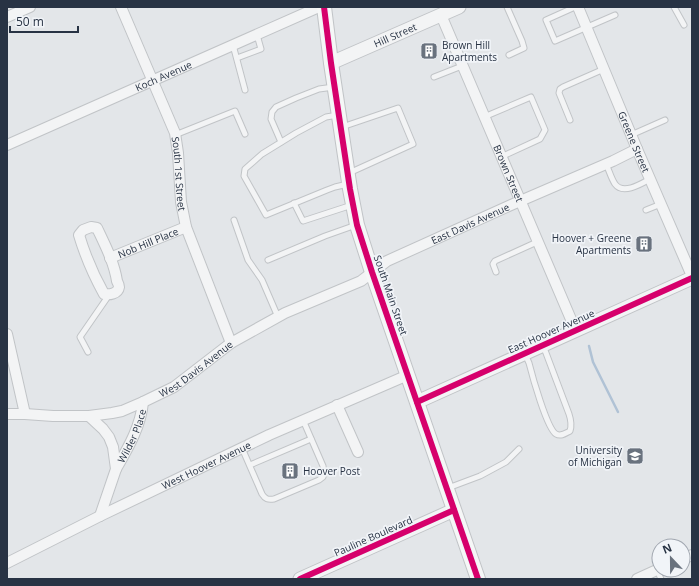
<svg xmlns="http://www.w3.org/2000/svg" width="699" height="586" viewBox="0 0 699 586" font-family="'Open Sans',sans-serif">
  <style>
    .lines { fill: none; stroke-linecap: round; stroke-linejoin: round }
    .stream { stroke: #b0c2d5; stroke-width: 2.5 }
    .service-casing { stroke: #c1c4c7; stroke-width: 7 }
    .minor-casing { stroke: #c1c4c7; stroke-width: 12 }
    .tertiary-casing { stroke: #c1c4c7; stroke-width: 15 }
    .secondary-casing { stroke: #c1c4c7; stroke-width: 16 }
    .service { stroke: #f3f4f5; stroke-width: 5 }
    .minor { stroke: #f3f4f5; stroke-width: 10 }
    .tertiary { stroke: #f3f4f5; stroke-width: 13 }
    .secondary { stroke: #f6f7f7; stroke-width: 14 }
    .cycleway-casing { stroke: #f1f4f8; stroke-width: 8 }
    .cycleway { stroke: #d6006c; stroke-width: 6 }
    .labels { text-anchor: middle; dominant-baseline: central; stroke-width: 3.5; stroke-linejoin: round; paint-order: stroke }
    .street-label { font-size: 10px; fill: #283344; stroke: #f1f4f8 }
    .poi-label { font-size: 10px; fill: #283344; stroke: #f1f4f8; text-anchor: start }
  </style>
  <rect width="100%" height="100%" fill="#e3e6e9"/>
  <g class="lines">
    <polyline class="stream" points="589,346 593,362 618,412"/>
    <g class="service-casing">
      <g id="service">
        <polyline points="507,7 522,41 524,48 509,55"/>
        <polyline points="575,7 546,20 555,41 615,15"/>
        <polyline points="674,7 684,25"/>
        <polyline points="233,45 245,90"/>
        <polyline points="237,58 261,49 257,35"/>
        <polyline points="434,77 462,66"/>
        <polyline points="338,115 326,117 296,133 262,154 245,169 244,176 266,215 327,190 335,187 348,184"/>
        <polyline points="484,117 531,97 545,130 540,139 501,157"/>
        <polyline points="570,120 559,93 560,89 563,87 604,69"/>
        <polyline points="342,127 398,108 413,144 349,173"/>
        <polyline points="175,135 235,111 245,134"/>
        <polyline points="631,135 665,120"/>
        <polyline points="281,142 271,119 272,112 276,107 296,98 319,89 334,87"/>
        <path d="M606 164C609 170 611 178 615 184 623 195 641 184 650 179"/>
        <polyline points="294,203 303,221 352,205"/>
        <polyline points="646,210 661,204"/>
        <polyline points="234,220 248,260 262,280 278,317"/>
        <polyline points="268,260 325,236 356,225"/>
        <polyline points="496,272 493,264 495,261 537,242"/>
        <polyline points="88,352 80,337 109,295"/>
        <path d="M525 354 529 363C532 375 547 429 556 434 561 437 566 433 570 431 572 425 571 420 569 414L546 353 543 346"/>
        <path d="M242 448 262 494C265 499 268 500 274 499L319 480 323 477 324 472 323 466 303 420"/>
        <polyline points="250,465 311,439"/>
        <polyline points="448,488 480,476 506,462 519,449"/>
        <polyline points="657,570 661,579"/>
      </g>
    </g>
    <g class="minor-casing">
      <g id="minor">
        <path id="s1" d="M121 7 175 133 178 153 181 202 186 227 231 343"/>
        <path id="s2" d="M578 7 637 149 692 276"/>
        <path id="s3" d="M441 15 576 331"/>
        <polyline points="7,17 30,7"/>
        <path id="s4" d="M7 145 319 7"/>
        <path d="M91 227 97 228C105 245 114 262 117 281 118 283 119 285 119 287 118 294 109 295 104 294 94 276 85 255 79 235L83 230Z"/>
        <path id="s5" d="M110 258 186 227"/>
        <polyline points="7,334 25,414"/>
        <polyline points="337,405 358,452"/>
        <path id="s6" d="M7 414H25L53 416H89L112 413 122 411 143 402 174 387 231 343 285 313 361 281 387 261 511 205 613 161 637 149"/>
        <polyline points="89,416 103,429 109,437 113,447 116,469 100,516"/>
        <path id="s7" d="M116 469C128 448 141 426 143 402"/>
        <polyline points="683,559 692,555"/>
        <path id="s8" d="M7 563 100 516 269 435 408 375"/>
        <polyline points="637,579 659,569"/>
      </g>
    </g>
    <g class="tertiary-casing">
      <g id="tertiary">
        <path id="s9" d="M331 63 459 7"/>
        <polyline points="417,402 692,278"/>
        <polyline points="300,579 454,510"/>
      </g>
    </g>
    <g class="secondary-casing">
      <polyline id="secondary" points="324,7 331,63 350,189 357,225 372,272 478,579"/>
    </g>
    <use href="#service" class="service"/>
    <use href="#minor" class="minor"/>
    <use href="#tertiary" class="tertiary"/>
    <use href="#secondary" class="secondary"/>
    <g class="cycleway-casing">
      <g id="cycleway">
        <polyline points="324,7 331,63 350,189 357,225 372,272 478,579"/>
        <polyline points="417,402 692,278"/>
        <polyline points="300,579 454,510"/>
      </g>
    </g>
    <use href="#cycleway" class="cycleway"/>
  </g>
  <defs>
    <g id="building-square" transform="scale(0.9)"><rect x="-9" y="-9" width="18" height="18" rx="4" fill="#69727e" stroke="#f1f4f8"/><path d="M-4-6H4V6H1V3H-1V6H-4ZM-2.5-4.3h1.7v1.8h-1.7ZM.8-4.3h1.7v1.8H.8ZM-2.5-1h1.7V.8h-1.7ZM.8-1h1.7V.8H.8Z" fill="#fff"/></g>
    <g id="university-square" transform="scale(0.9)"><rect x="-9" y="-9" width="18" height="18" rx="4" fill="#69727e" stroke="#f1f4f8"/><path d="M0-5L7-2L0 1L-7-2ZM-4 1L0 2.5L4 1V4Q0 6-4 4Z" fill="#fff"/></g>
  </defs>
  <g fill-rule="evenodd">
    <use href="#building-square" x="429" y="51"/>
    <use href="#building-square" x="644" y="244"/>
    <use href="#university-square" x="635" y="456"/>
    <use href="#building-square" x="290" y="471"/>
  </g>
  <g class="labels">
    <g class="street-label">
      <text stroke="none"><textPath href="#s9" startOffset="70">Hill Street</textPath></text>
      <text stroke="none"><textPath href="#s4" startOffset="171">Koch Avenue</textPath></text>
      <text stroke="none"><textPath href="#s2" startOffset="146">Greene Street</textPath></text>
      <text stroke="none"><textPath href="#s3" startOffset="172">Brown Street</textPath></text>
      <text stroke="none"><textPath href="#s1" startOffset="178">South 1st Street</textPath></text>
      <text stroke="none"><textPath href="#s6" startOffset="513">East Davis Avenue</textPath></text>
      <text stroke="none"><textPath href="#s5" startOffset="41">Nob Hill Place</textPath></text>
      <text transform="translate(391 295) rotate(71)">South Main Street</text>
      <text transform="translate(551 331) rotate(-24)">East Hoover Avenue</text>
      <text stroke="none"><textPath href="#s6" startOffset="201">West Davis Avenue</textPath></text>
      <text stroke="none"><textPath href="#s7" startOffset="37">Wilder Place</textPath></text>
      <text stroke="none"><textPath href="#s8" startOffset="222">West Hoover Avenue</textPath></text>
      <text transform="translate(373 536) rotate(-24)">Pauline Boulevard</text>
    </g>
    <g class="poi-label">
      <text x="442" y="45">Brown Hill<tspan x="442" dy="12">Apartments</tspan></text>
      <text x="631" y="238" text-anchor="end">Hoover + Greene<tspan x="631" dy="12">Apartments</tspan></text>
      <text x="622" y="450" text-anchor="end">University<tspan x="622" dy="12">of Michigan</tspan></text>
      <text x="303" y="471">Hoover Post</text>
    </g>
  </g>
  <rect width="699" height="586" fill="none" stroke="#283344" stroke-width="16"/>
  <g transform="translate(671 558) rotate(338)"><circle r="19" fill="#f1f4f8" stroke="#a1a7b0"/>
  <path d="M0-3L7 15L0 10L-7 15Z" fill="#69727e"/>
  <text y="-6" font-size="11" font-weight="bold" text-anchor="middle" fill="#283344">N</text>
  </g>
  <path d="M10 26v6h68v-6" fill="none" stroke="#283344" stroke-width="2"/>
  <text x="16" y="26" font-size="12" fill="#283344" stroke="#f1f4f8" stroke-width="3" paint-order="stroke">50 m</text>
</svg>
